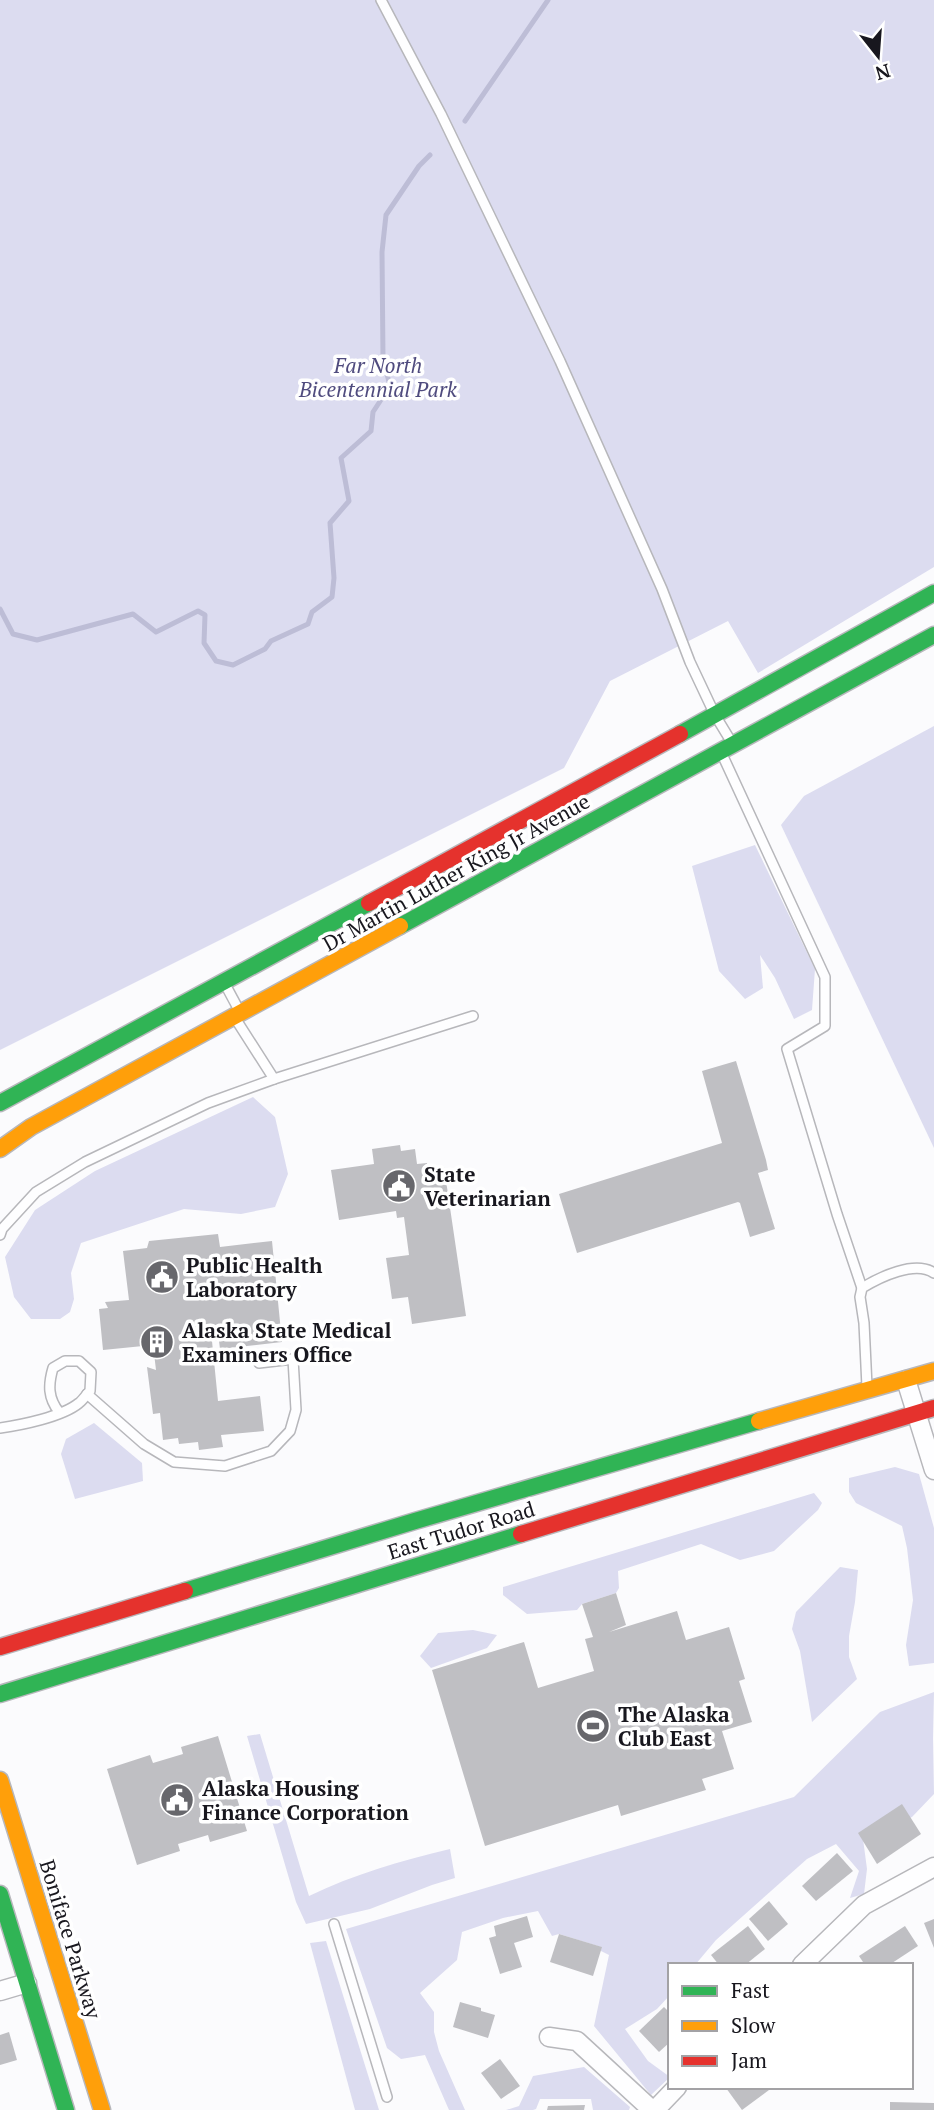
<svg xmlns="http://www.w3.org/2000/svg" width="934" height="2110" viewBox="0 0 934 2110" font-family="'PT Serif',serif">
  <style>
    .green { fill: #dcdcf0 }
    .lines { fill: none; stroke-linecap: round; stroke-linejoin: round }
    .stream { stroke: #bdbdd6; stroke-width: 5 }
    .building { fill: #bfbfc3 }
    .lane-casing { stroke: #b7b7bb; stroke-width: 12 }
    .street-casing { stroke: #b7b7bb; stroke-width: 21 }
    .fast-casing { stroke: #b7b7bb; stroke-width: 19 }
    .slow-casing { stroke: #b7b7bb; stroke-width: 19 }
    .jam-casing { stroke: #b7b7bb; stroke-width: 19 }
    .lane { stroke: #fefeff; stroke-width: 9 }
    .street { stroke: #fefeff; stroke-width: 18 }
    .fast { stroke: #30b455; stroke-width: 16 }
    .slow { stroke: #ff9f0a; stroke-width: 16 }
    .jam { stroke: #e5322d; stroke-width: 16 }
    .labels { text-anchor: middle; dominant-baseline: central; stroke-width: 7; stroke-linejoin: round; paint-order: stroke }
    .park-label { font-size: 21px; font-style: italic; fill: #4f4b7e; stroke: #fff }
    .street-label { font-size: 21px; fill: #18171e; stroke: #fff }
    .poi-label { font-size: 21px; font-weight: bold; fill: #18171e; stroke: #fff; text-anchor: start }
  </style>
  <rect width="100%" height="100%" fill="#fbfbfd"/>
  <g class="green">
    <polygon points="0,0 934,0 934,567 758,673 728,621 610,681 564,768 0,1050"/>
    <polygon points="934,726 934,1148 781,825 804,796"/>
    <polygon points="755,845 815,969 812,1010 794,1019 775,978 760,955 763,988 745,999 719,971 692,866"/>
    <polygon points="253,1097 275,1117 288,1174 275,1207 241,1214 184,1209 81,1243 71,1273 74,1299 70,1312 60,1319 31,1319 14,1297 5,1257 35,1210 95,1171"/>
    <polygon points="94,1423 142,1463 143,1481 75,1499 61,1454 66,1439"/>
    <polygon points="895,1467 919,1474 934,1528 934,1663 909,1666 906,1645 913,1600 907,1548 902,1526 856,1503 849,1492 849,1478"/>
    <polygon points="814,1493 822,1503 818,1510 774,1551 740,1560 701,1544 618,1571 619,1588 616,1593 582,1604 577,1610 527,1614 503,1595 503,1587"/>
    <polygon points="840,1567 858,1570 855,1602 849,1636 849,1657 857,1679 812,1722 800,1651 792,1629 796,1612"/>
    <polygon points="473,1630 497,1635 487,1648 431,1668 420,1656 438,1633"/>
    <polygon points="934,1692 933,1738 934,1794 912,1817 863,1839 867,1869 864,1894 850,1898 859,1871 836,1844 807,1859 716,1940 695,1965 670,1965 670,1995 657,2009 625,2029 648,2061 670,2077 651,2095 594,2026 609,1955 601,1951 601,1947 559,1934 552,1936 538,1911 503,1918 462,1932 457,1960 420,1993 434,2012 434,2032 439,2051 465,2110 449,2110 425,2055 401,2059 387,2048 346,1929 794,1797 880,1712"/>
    <path d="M260 1734 309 1896C354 1874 401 1861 450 1849L455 1878 432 1885 370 1909 306 1924 296 1902 247 1736Z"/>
    <polygon points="326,1941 379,2110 355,2110 310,1943"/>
    <polygon points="584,2067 630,2107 629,2110 593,2110 591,2099 540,2099 536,2109 533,2110 506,2110 519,2106 533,2076"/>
  </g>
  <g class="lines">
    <g class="stream">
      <polyline points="465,121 548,0"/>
      <polyline points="0,609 13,634 37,640 133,614 156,632 198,611 205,615 204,643 216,661 233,665 265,649 271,641 308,624 312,612 332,597 334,578 330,523 349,501 341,458 371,431 373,412 390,386 383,358 382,252 386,215 419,166 430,155"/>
    </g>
  </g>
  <g class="building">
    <polygon points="736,1061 766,1160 768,1170 758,1173 775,1229 750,1237 740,1203 738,1202 577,1253 559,1194 722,1143 702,1071"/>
    <polygon points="400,1145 401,1151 415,1149 417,1164 427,1163 428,1170 444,1167 466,1316 412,1324 408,1297 392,1299 386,1258 409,1255 404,1217 397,1218 396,1211 339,1220 331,1170 374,1164 372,1149"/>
    <polygon points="218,1234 220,1247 272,1241 282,1342 220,1349 219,1341 212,1341 218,1401 260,1396 264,1431 221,1435 223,1447 199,1450 198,1442 179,1444 178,1438 163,1440 160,1413 153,1414 147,1367 156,1370 153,1345 103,1350 99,1309 108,1308 105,1302 129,1300 123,1251 147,1248 149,1241"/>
    <polygon points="616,1593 626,1625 609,1632 677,1611 686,1640 729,1627 745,1679 739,1681 752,1722 722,1731 734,1769 702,1779 706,1790 621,1816 618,1805 485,1846 432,1670 524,1642 538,1688 594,1671 585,1639 593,1637 582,1604"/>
    <polygon points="218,1736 247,1831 210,1842 208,1835 178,1844 180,1851 137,1865 107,1769 150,1755 153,1763 183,1754 181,1747"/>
    <polygon points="902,1804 921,1834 877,1864 858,1833"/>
    <polygon points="837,1853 853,1871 816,1901 802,1886"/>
    <polygon points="769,1901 788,1924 768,1941 749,1919"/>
    <polygon points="527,1916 533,1937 514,1943 522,1967 500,1974 489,1938 496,1936 494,1926"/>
    <polygon points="934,1919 934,1948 924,1923"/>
    <polygon points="748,1926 765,1949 745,1965 719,1965 711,1955"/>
    <polygon points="905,1926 918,1946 889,1965 865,1965 859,1956"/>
    <polygon points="559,1934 602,1947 593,1976 550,1962"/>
    <polygon points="460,2002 481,2008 481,2011 495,2015 488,2038 453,2027"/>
    <polygon points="664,2007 670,2013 670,2042 659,2052 639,2031"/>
    <polygon points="9,2032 17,2060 0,2065 0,2035"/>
    <polygon points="500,2059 520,2086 501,2099 481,2073"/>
    <polygon points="727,2087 773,2087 742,2110 726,2088"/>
    <polygon points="890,2102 934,2103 934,2110 890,2110"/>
    <polygon points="585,2105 584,2110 547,2110 548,2106"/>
  </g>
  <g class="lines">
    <g class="lane-casing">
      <g id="lane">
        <polyline points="381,0 441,114 560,361 662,589 690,662 715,715 732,743"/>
        <polyline points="721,752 825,977 825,1026 787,1049 837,1214 862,1288"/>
        <polyline points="225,984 240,1012"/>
        <polyline points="235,1018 274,1079 473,1016"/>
        <polyline points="0,1235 2,1229 36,1192 85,1162 208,1103 274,1079"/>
        <path d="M867 1387 864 1323 860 1297 862 1288C880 1277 915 1260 934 1273"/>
        <polyline points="87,1394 144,1444 174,1462 225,1466 271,1451 290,1431 296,1410 293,1359 259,1363"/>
        <path d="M0 1428C21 1425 62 1417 79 1403 83 1400 86 1395 90 1391L91 1372 79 1361H65L53 1368C48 1385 48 1398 59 1412"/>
        <polyline points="334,1924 387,2097"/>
      </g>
    </g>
    <g class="street-casing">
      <g id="street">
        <polyline points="906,1380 934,1470"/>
        <polyline points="802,1965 864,1905 934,1867"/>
        <polyline points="0,1991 27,1983"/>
        <polyline points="549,2037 577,2041 652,2110"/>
        <polyline points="655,2110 677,2087"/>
      </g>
    </g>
    <g class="fast-casing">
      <g id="fast">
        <polyline points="680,734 934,593"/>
        <polyline points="400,926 934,635"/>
        <polyline points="0,1103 369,903"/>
        <polyline points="185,1591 415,1521 759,1421"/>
        <polyline points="0,1694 521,1534"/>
        <polyline points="0,1894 66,2110"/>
      </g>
    </g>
    <g class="slow-casing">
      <g id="slow">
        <polyline points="0,1149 31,1127 400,926"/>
        <polyline points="759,1421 934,1371"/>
        <polyline points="0,1780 102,2110"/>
      </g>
    </g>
    <g class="jam-casing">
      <g id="jam">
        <polyline points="369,903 680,734"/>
        <polyline points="521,1534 934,1408"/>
        <polyline points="0,1647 185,1591"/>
      </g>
    </g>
    <use href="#lane" class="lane"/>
    <use href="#street" class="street"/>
    <use href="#fast" class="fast"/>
    <use href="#slow" class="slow"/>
    <use href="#jam" class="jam"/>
  </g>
  <defs>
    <g id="civic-disc" transform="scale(1.75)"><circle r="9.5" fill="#67676c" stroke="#fff"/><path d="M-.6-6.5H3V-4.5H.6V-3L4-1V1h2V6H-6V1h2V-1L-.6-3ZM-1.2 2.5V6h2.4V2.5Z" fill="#fff"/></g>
    <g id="building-disc" transform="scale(1.75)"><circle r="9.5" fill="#67676c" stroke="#fff"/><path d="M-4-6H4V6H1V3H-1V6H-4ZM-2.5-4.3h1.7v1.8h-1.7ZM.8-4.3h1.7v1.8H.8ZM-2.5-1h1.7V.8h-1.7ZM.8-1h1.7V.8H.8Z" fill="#fff"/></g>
    <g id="stadium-disc" transform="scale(1.75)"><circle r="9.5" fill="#67676c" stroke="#fff"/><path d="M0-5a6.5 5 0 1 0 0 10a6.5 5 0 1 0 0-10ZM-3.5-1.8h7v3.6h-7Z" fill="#fff"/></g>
  </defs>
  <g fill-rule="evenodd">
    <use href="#civic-disc" x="399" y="1186"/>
    <use href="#civic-disc" x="162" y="1277"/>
    <use href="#building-disc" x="157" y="1342"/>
    <use href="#stadium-disc" x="593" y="1726"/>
    <use href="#civic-disc" x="177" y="1800"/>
  </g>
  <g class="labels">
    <g class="park-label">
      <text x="378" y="365">Far North<tspan x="378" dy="24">Bicentennial Park</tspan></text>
    </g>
    <g class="street-label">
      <text transform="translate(456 872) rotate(-29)">Dr Martin Luther King Jr Avenue</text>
      <text transform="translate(461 1530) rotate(-17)">East Tudor Road</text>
      <text transform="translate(71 1939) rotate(73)">Boniface Parkway</text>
    </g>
    <g class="poi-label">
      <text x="424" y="1174">State<tspan x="424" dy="24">Veterinarian</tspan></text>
      <text x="186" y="1265">Public Health<tspan x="186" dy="24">Laboratory</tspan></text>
      <text x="182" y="1330">Alaska State Medical<tspan x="182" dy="24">Examiners Office</tspan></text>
      <text x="618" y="1714">The Alaska<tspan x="618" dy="24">Club East</tspan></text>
      <text x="202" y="1788">Alaska Housing<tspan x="202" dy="24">Finance Corporation</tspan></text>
    </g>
  </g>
  <rect x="668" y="1963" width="245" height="126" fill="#ffffff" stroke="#a3a2a5" stroke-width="2"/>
  <rect x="682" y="1986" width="35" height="10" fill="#30b455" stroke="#a3a2a5" stroke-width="2"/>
  <text x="731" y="1998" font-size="21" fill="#18171e">Fast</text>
  <rect x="682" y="2021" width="35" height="10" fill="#ff9f0a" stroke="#a3a2a5" stroke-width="2"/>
  <text x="731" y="2033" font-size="21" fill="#18171e">Slow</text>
  <rect x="682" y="2056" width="35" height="10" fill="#e5322d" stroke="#a3a2a5" stroke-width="2"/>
  <text x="731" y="2068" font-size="21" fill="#18171e">Jam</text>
  <g transform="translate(878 56) rotate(163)" stroke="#ffffff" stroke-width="5" paint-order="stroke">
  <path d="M0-5L12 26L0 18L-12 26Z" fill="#18171e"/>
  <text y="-10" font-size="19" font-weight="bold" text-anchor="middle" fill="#18171e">N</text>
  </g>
</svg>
